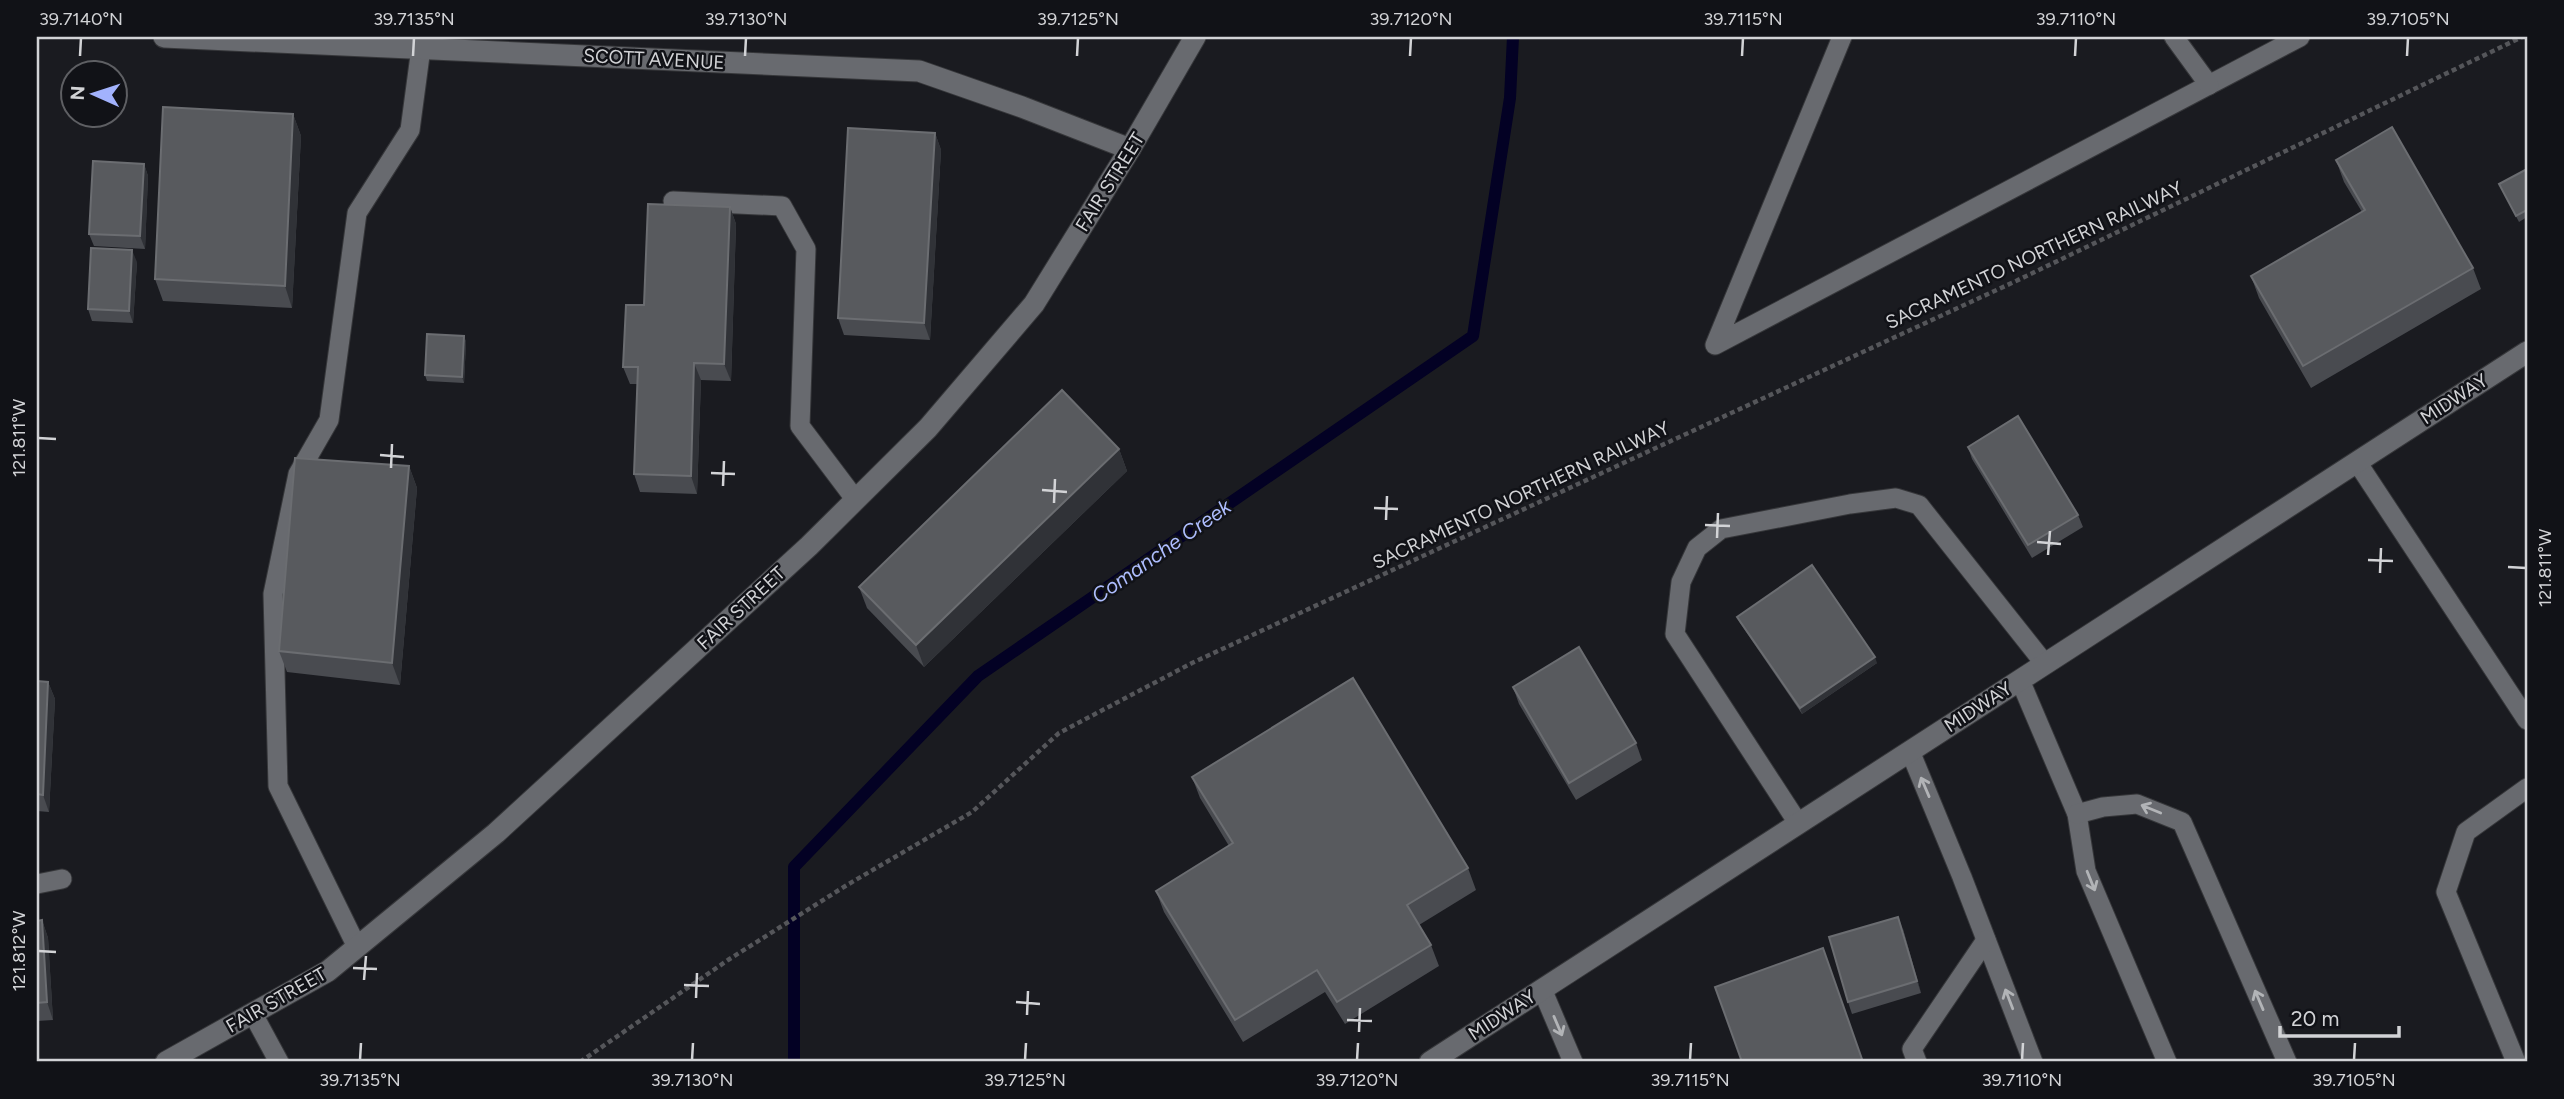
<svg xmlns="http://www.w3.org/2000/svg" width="2564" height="1099" viewBox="0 0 2564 1099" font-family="Figtree,sans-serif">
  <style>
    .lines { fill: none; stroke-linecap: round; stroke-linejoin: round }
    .stream { stroke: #030124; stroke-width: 12 }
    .lane-casing { stroke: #36373a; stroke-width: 21 }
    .street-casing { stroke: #36373a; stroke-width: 23 }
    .secondary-casing { stroke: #36373a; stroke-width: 23 }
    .path { stroke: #55565a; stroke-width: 4.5; stroke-dasharray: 5 3.5; stroke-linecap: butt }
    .lane { stroke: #686a6f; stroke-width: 19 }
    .street { stroke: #686a6f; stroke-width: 21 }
    .secondary { stroke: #686a6f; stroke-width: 21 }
    .wall { fill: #494b50 }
    .shaded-wall { fill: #303237 }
    .building { fill: #585a5e; stroke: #6b6d71; stroke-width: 2 }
    .oneway { stroke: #b2b4b7 }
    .ticks { fill: none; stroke: #d2d3d6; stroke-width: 2.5 }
    .labels { text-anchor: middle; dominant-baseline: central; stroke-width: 5; stroke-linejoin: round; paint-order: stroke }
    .street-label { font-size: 19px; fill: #d2d3d6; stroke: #111217 }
    .water-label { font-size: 21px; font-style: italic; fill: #adbcfd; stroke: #111217 }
    .neatline { fill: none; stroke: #d2d3d6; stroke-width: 2.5 }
    .ticks-label { font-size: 18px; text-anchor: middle; fill: #d2d3d6 }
  </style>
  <rect width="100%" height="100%" fill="#1a1b20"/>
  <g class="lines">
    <polyline class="stream" points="794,1062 794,867 978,676 1473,336 1510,98 1513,37"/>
    <g class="lane-casing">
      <g id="lane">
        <polyline points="1842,37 1715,345 2300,37"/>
        <polyline points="2174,37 2209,85"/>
        <polyline points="673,201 782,206 806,249 800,426 855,499"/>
        <polyline points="2357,462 2527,720"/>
        <polyline points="2020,680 2077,814 2086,871 2167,1062"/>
        <polyline points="1910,751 1962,877 2033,1062"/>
        <polyline points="2077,814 2103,807 2137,804 2182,822 2287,1062"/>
        <polyline points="1798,823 1675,634 1681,582 1697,548 1721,529 1850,504 1896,498 1919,505 2045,664"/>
        <polyline points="37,884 62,879"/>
        <polyline points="357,947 278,786 273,594 298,474 329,420 357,213 410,130 421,48"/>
        <polyline points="1542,989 1573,1062"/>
        <polyline points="253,1014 279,1062"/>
        <polyline points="1917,1062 1912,1049 1986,940"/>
        <polyline points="2516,1062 2446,892 2466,832 2527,788"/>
      </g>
    </g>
    <g class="street-casing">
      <g id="street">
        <polyline points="164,37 919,71 1022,107 1130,149"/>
        <polyline points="166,1062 328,971 496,833 809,546 928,428 1034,304 1130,149 1195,37"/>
      </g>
    </g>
    <g class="secondary-casing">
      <polyline id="secondary" points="1430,1062 2527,352"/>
    </g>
    <polyline class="path" points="580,1062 728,960 847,885 972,812 1059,733 1192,663 2016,281 2522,37"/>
    <use href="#lane" class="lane"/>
    <use href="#street" class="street"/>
    <use href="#secondary" class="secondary"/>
  </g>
  <g class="wall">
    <polygon points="293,114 301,136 292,308 163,301 155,279"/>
    <polygon points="935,133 941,150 930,340 844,335 838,318"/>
    <polygon points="2336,160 2473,268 2481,289 2311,388 2259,298 2251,276 2362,212 2344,182"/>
    <polygon points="144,164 148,176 145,249 94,246 89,234"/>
    <polygon points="2527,169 2527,217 2519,222 2499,184"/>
    <polygon points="730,207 736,224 731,381 701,380 697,494 640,492 634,474 637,384 630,384 623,367 644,305"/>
    <polygon points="137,262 133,323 92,321 88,309"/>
    <polygon points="464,336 466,342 464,383 427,381 425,375"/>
    <polygon points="1968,447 2078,515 2083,527 2032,558 1972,459"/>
    <polygon points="1119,449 1127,471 924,667 867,608 859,587"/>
    <polygon points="409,466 417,488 400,685 287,672 279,651"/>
    <polygon points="1737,617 1877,663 1802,714 1740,623"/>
    <polygon points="37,681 48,682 55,699 49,812 37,811"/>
    <polygon points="1513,687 1636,743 1642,760 1576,800 1519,704"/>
    <polygon points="1192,777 1468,868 1476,890 1419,925 1431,945 1439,966 1345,1024 1325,992 1243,1042 1164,912 1156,891 1229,846 1200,798"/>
    <polygon points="42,920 48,938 53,1020 37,1021 37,921"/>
    <polygon points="1903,929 1921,993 1852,1014 1848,1002"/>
  </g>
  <g class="shaded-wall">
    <polygon points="293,114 301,136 292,308 285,286"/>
    <polygon points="935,133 941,150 930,340 924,323"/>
    <polygon points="144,164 148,176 145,249 140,236"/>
    <polygon points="730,207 736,224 731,381 724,364"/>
    <polygon points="132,250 137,262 133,323 129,311"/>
    <polygon points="464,336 466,342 464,383 462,377"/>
    <polygon points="694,363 701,380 697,494 691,476"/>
    <polygon points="1119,449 1127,471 924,667 916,645"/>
    <polygon points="409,466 417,488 400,685 392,663"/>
    <polygon points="1875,657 1877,663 1802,714 1800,708"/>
    <polygon points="48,682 55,699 49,812 43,795"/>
    <polygon points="1898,917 1903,929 1921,993 1917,981"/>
    <polygon points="42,920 48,938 53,1020 47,1002"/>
  </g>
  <g class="building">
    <polygon points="163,107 293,114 285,286 155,279"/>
    <polygon points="2392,127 2473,268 2303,366 2251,276 2365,210 2336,160"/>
    <polygon points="848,128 935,133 924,323 838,318"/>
    <polygon points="93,161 144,164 140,236 89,234"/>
    <polygon points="2527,169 2527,210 2516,216 2499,184"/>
    <polygon points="648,204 730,207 724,364 694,363 691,476 634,474 638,367 623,367 626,305 644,305"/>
    <polygon points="91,248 132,250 129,311 88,309"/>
    <polygon points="427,334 464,336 462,377 425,375"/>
    <polygon points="1062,390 1119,449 916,645 859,587"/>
    <polygon points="2018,416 2078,515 2028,545 1968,447"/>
    <polygon points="295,458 409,466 392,663 279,651"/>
    <polygon points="1812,565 1875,657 1800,708 1737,617"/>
    <polygon points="1579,647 1636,743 1569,783 1513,687"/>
    <polygon points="1353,678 1468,868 1407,905 1431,945 1337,1002 1317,970 1235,1020 1156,891 1233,843 1192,777"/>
    <polygon points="37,681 48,682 43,795 37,794"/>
    <polygon points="1898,917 1917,981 1848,1002 1829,937"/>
    <polygon points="42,920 47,1002 37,1003 37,921"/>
    <polygon points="1823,948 1863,1062 1742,1062 1715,987"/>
  </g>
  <defs><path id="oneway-shaft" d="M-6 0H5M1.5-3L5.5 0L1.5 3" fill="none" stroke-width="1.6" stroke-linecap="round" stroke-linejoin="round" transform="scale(1.75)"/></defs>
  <g class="oneway">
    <use href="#oneway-shaft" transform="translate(1925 787) rotate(-113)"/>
    <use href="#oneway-shaft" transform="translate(2151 809) rotate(-158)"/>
    <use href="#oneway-shaft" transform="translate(2091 881) rotate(68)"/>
    <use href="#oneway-shaft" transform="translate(2009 999) rotate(-111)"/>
    <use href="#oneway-shaft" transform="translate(2259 1000) rotate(-113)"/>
    <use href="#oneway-shaft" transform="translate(1558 1026) rotate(67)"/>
  </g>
  <path class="ticks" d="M80 56 81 38M413 56 414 38M745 56 746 38M1077 56 1078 38M1410 56 1411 38M1742 56 1743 38M2075 56 2076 38M2407 56 2408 38M38 438 56 439M380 455 404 457M391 468 392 444M711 473 735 474M723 486 724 461M1042 490 1067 492M1054 503 1055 479M1374 508 1398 509M1386 520 1387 496M1705 525 1730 526M1717 538 1718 513M2037 542 2061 544M2048 555 2050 531M2368 560 2393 561M2508 567 2526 568M2380 573 2381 548M38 951 56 952M353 968 377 969M364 980 366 956M684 985 709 986M696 998 697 973M1016 1002 1040 1004M1027 1015 1028 991M1347 1020 1372 1021M1359 1032 1360 1008M360 1060 361 1043M692 1060 693 1043M1025 1060 1026 1043M1357 1060 1358 1043M1690 1060 1691 1043M2022 1060 2023 1043M2354 1060 2355 1043"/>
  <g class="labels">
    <g class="street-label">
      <text transform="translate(654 59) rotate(3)">SCOTT AVENUE</text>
      <text transform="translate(1110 182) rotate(-58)">FAIR STREET</text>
      <text transform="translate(2034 255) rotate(-25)">SACRAMENTO NORTHERN RAILWAY</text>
      <text transform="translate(2454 399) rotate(-33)">MIDWAY</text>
      <text transform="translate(1521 495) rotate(-25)">SACRAMENTO NORTHERN RAILWAY</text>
      <text transform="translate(741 608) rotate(-43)">FAIR STREET</text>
      <text transform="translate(1978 707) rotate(-33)">MIDWAY</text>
      <text transform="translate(276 1000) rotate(-30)">FAIR STREET</text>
      <text transform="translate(1502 1015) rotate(-33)">MIDWAY</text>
    </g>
    <g class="water-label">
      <text transform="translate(1161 551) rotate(-35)">Comanche Creek</text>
    </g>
  </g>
  <rect width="2564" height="1099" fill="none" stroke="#111217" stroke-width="77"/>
  <g transform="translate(94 94) rotate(273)"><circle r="33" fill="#111217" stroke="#5e5f63" stroke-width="2"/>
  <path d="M0-5L12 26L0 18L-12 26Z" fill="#a2b2fd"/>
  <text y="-10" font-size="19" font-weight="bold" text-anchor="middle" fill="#d2d3d6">N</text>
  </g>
  <path d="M2280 1026v10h119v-10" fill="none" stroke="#d2d3d6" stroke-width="3.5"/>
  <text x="2291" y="1026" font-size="21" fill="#d2d3d6" stroke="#111217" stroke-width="5" paint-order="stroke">20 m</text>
  <rect x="38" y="38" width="2488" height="1022" class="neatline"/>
  <g class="ticks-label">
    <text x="81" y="25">39.7140°N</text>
    <text x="414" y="25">39.7135°N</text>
    <text x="746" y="25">39.7130°N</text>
    <text x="1078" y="25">39.7125°N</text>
    <text x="1411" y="25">39.7120°N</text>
    <text x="1743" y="25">39.7115°N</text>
    <text x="2076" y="25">39.7110°N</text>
    <text x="2408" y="25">39.7105°N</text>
    <text transform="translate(19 438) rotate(-90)" y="6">121.811°W</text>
    <text transform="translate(2545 568) rotate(-90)" y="6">121.811°W</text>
    <text transform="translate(19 951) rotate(-90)" y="6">121.812°W</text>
    <text x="360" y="1086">39.7135°N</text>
    <text x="692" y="1086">39.7130°N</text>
    <text x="1025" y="1086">39.7125°N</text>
    <text x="1357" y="1086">39.7120°N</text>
    <text x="1690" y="1086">39.7115°N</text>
    <text x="2022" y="1086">39.7110°N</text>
    <text x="2354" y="1086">39.7105°N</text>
  </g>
</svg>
